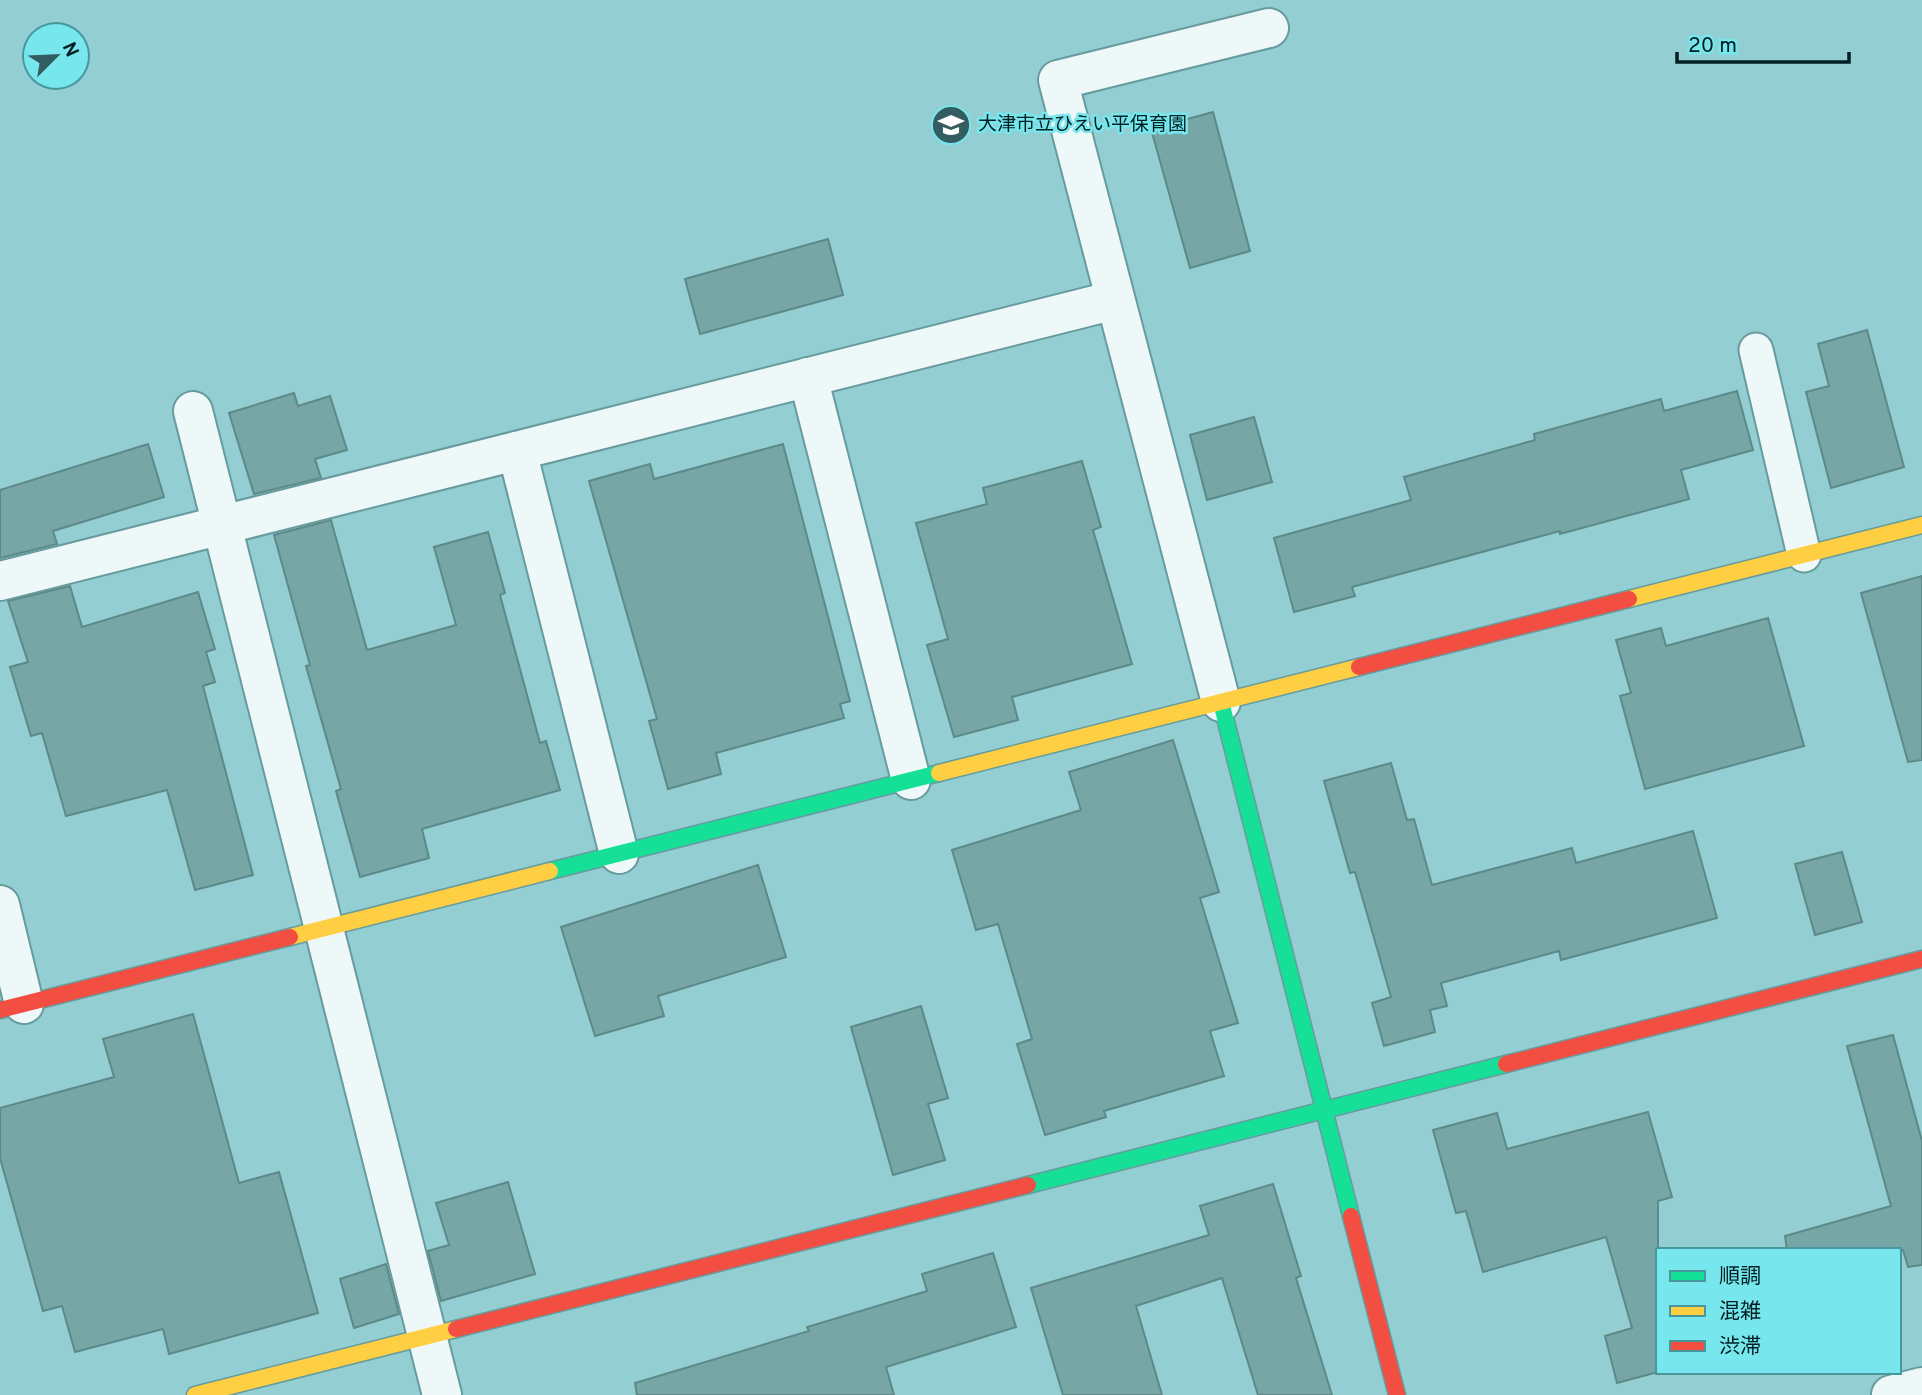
<svg xmlns="http://www.w3.org/2000/svg" width="1922" height="1395" viewBox="0 0 1922 1395" font-family="Overpass,'Noto Sans JP',sans-serif">
  <style>
    .building { fill: #76a6a5; stroke: #5d8989; stroke-width: 2 }
    .lines { fill: none; stroke-linecap: round; stroke-linejoin: round }
    .lane-casing { stroke: #679b9e; stroke-width: 37 }
    .street-casing { stroke: #679b9e; stroke-width: 42 }
    .fast-casing { stroke: #679b9e; stroke-width: 19 }
    .slow-casing { stroke: #679b9e; stroke-width: 19 }
    .jam-casing { stroke: #679b9e; stroke-width: 19 }
    .lane { stroke: #eff8f8; stroke-width: 33 }
    .street { stroke: #eff8f8; stroke-width: 38 }
    .fast { stroke: #16e098; stroke-width: 16 }
    .slow { stroke: #ffcf43; stroke-width: 16 }
    .jam { stroke: #f24e42; stroke-width: 16 }
    .labels { text-anchor: middle; dominant-baseline: central; stroke-width: 5; stroke-linejoin: round; paint-order: stroke }
    .poi-label { font-size: 19px; fill: #002023; stroke: #77e6ed; text-anchor: start }
  </style>
  <rect width="100%" height="100%" fill="#92ced2"/>
  <g class="building">
    <polygon points="1213,112 1250,251 1190,268 1151,129"/>
    <polygon points="828,239 843,295 700,334 685,279"/>
    <polygon points="1867,330 1904,467 1831,488 1806,392 1829,386 1818,344"/>
    <polygon points="1737,391 1753,450 1681,470 1689,499 1560,534 1560,531 1352,587 1355,596 1294,612 1274,538 1411,500 1404,477 1535,440 1534,434 1661,399 1664,411"/>
    <polygon points="294,393 298,406 330,396 347,450 315,459 321,478 254,494 229,413"/>
    <polygon points="1254,417 1272,482 1207,500 1190,435"/>
    <polygon points="148,444 164,497 53,531 57,544 0,558 0,490"/>
    <polygon points="783,444 850,701 840,704 844,718 716,753 721,774 668,789 649,721 657,719 589,481 650,464 654,479"/>
    <polygon points="1082,461 1101,527 1093,530 1132,664 1012,697 1018,720 954,737 927,645 948,639 916,523 987,504 983,488"/>
    <polygon points="331,520 367,650 456,625 434,547 488,532 505,593 500,595 540,743 546,741 560,790 422,829 429,858 360,877 336,791 341,789 306,666 310,665 274,535"/>
    <polygon points="1922,576 1922,760 1908,762 1861,593"/>
    <polygon points="70,586 82,627 198,592 215,649 206,652 215,682 203,686 253,875 195,890 167,790 66,816 42,733 31,736 10,667 28,662 8,601"/>
    <polygon points="1768,618 1804,746 1645,789 1620,696 1631,693 1616,640 1661,628 1666,646"/>
    <polygon points="1173,740 1219,892 1200,898 1238,1023 1210,1031 1224,1076 1104,1111 1106,1117 1045,1135 1017,1044 1032,1039 998,924 976,930 952,850 1081,810 1069,772"/>
    <polygon points="1391,763 1407,820 1414,819 1432,885 1572,848 1576,863 1693,831 1717,918 1561,960 1559,951 1441,983 1447,1006 1430,1010 1435,1032 1384,1046 1372,1003 1391,997 1355,872 1350,873 1324,781"/>
    <polygon points="1842,852 1862,922 1815,935 1795,864"/>
    <polygon points="758,865 786,957 658,996 664,1016 595,1036 561,927"/>
    <polygon points="921,1006 948,1098 928,1104 945,1160 893,1175 851,1027"/>
    <polygon points="193,1014 239,1183 279,1172 318,1313 169,1354 163,1329 75,1352 62,1306 43,1311 0,1158 0,1108 114,1077 103,1039"/>
    <polygon points="1893,1035 1922,1141 1922,1265 1908,1267 1903,1250 1787,1250 1785,1236 1891,1206 1847,1046"/>
    <polygon points="1648,1112 1672,1197 1658,1201 1658,1372 1617,1383 1605,1336 1632,1328 1606,1237 1483,1272 1466,1211 1456,1213 1433,1130 1497,1113 1507,1149"/>
    <polygon points="508,1182 535,1274 441,1301 428,1251 449,1245 436,1203"/>
    <polygon points="1273,1184 1301,1276 1296,1278 1332,1395 1258,1395 1222,1278 1136,1306 1162,1395 1063,1395 1031,1288 1209,1235 1200,1206"/>
    <polygon points="993,1253 1016,1327 886,1367 894,1395 637,1395 635,1383 809,1331 807,1327 927,1291 922,1274"/>
    <polygon points="386,1264 399,1314 354,1328 340,1279"/>
  </g>
  <g class="lines">
    <g class="lane-casing">
      <polyline id="lane" points="1756,350 1804,555"/>
    </g>
    <g class="street-casing">
      <g id="street">
        <polyline points="808,377 911,780"/>
        <polyline points="193,411 442,1395"/>
        <polyline points="517,451 619,854"/>
        <polyline points="0,581 1115,300"/>
        <polyline points="1221,702 1058,80 1269,28"/>
        <polyline points="0,905 24,1004"/>
        <polyline points="1891,1395 1922,1387"/>
      </g>
    </g>
    <g class="fast-casing">
      <g id="fast">
        <polyline points="1221,702 1351,1216"/>
        <polyline points="550,871 939,773"/>
        <polyline points="1028,1185 1506,1064"/>
      </g>
    </g>
    <g class="slow-casing">
      <g id="slow">
        <polyline points="1629,599 1922,525"/>
        <polyline points="939,773 1359,667"/>
        <polyline points="290,937 550,871"/>
        <polyline points="195,1395 456,1329"/>
      </g>
    </g>
    <g class="jam-casing">
      <g id="jam">
        <polyline points="1359,667 1629,599"/>
        <polyline points="0,1010 290,937"/>
        <polyline points="1506,1064 1922,959"/>
        <polyline points="1351,1216 1397,1395"/>
        <polyline points="456,1329 1028,1185"/>
      </g>
    </g>
    <use href="#lane" class="lane"/>
    <use href="#street" class="street"/>
    <use href="#fast" class="fast"/>
    <use href="#slow" class="slow"/>
    <use href="#jam" class="jam"/>
  </g>
  <defs>
    <g id="school-disc" transform="scale(2.0125)"><circle r="9.5" fill="#335d60" stroke="#77e6ed"/><path d="M0-5L7-2L0 1L-7-2ZM-4 1L0 2.5L4 1V4Q0 6-4 4Z" fill="#fff"/></g>
  </defs>
  <g fill-rule="evenodd">
    <use href="#school-disc" x="951" y="125"/>
  </g>
  <g class="labels">
    <g class="poi-label">
      <text x="978" y="125">大津市立ひえい平保育園</text>
    </g>
  </g>
  <rect x="1656" y="1248" width="245" height="126" fill="#77e6ed" stroke="#47979c" stroke-width="2"/>
  <rect x="1670" y="1271" width="35" height="10" fill="#16e098" stroke="#47979c" stroke-width="2"/>
  <text x="1719" y="1283" font-size="21" fill="#002023">順調</text>
  <rect x="1670" y="1306" width="35" height="10" fill="#ffcf43" stroke="#47979c" stroke-width="2"/>
  <text x="1719" y="1318" font-size="21" fill="#002023">混雑</text>
  <rect x="1670" y="1341" width="35" height="10" fill="#f24e42" stroke="#47979c" stroke-width="2"/>
  <text x="1719" y="1353" font-size="21" fill="#002023">渋滞</text>
  <g transform="translate(56 56) rotate(66)"><circle r="33" fill="#77e6ed" stroke="#47979c" stroke-width="2"/>
  <path d="M0-5L12 26L0 18L-12 26Z" fill="#335d60"/>
  <text y="-10" font-size="19" font-weight="bold" text-anchor="middle" fill="#002023">N</text>
  </g>
  <path d="M1677 52v10h172v-10" fill="none" stroke="#002023" stroke-width="3.5"/>
  <text x="1688" y="52" font-size="21" fill="#002023" stroke="#77e6ed" stroke-width="5" paint-order="stroke">20 m</text>
</svg>
